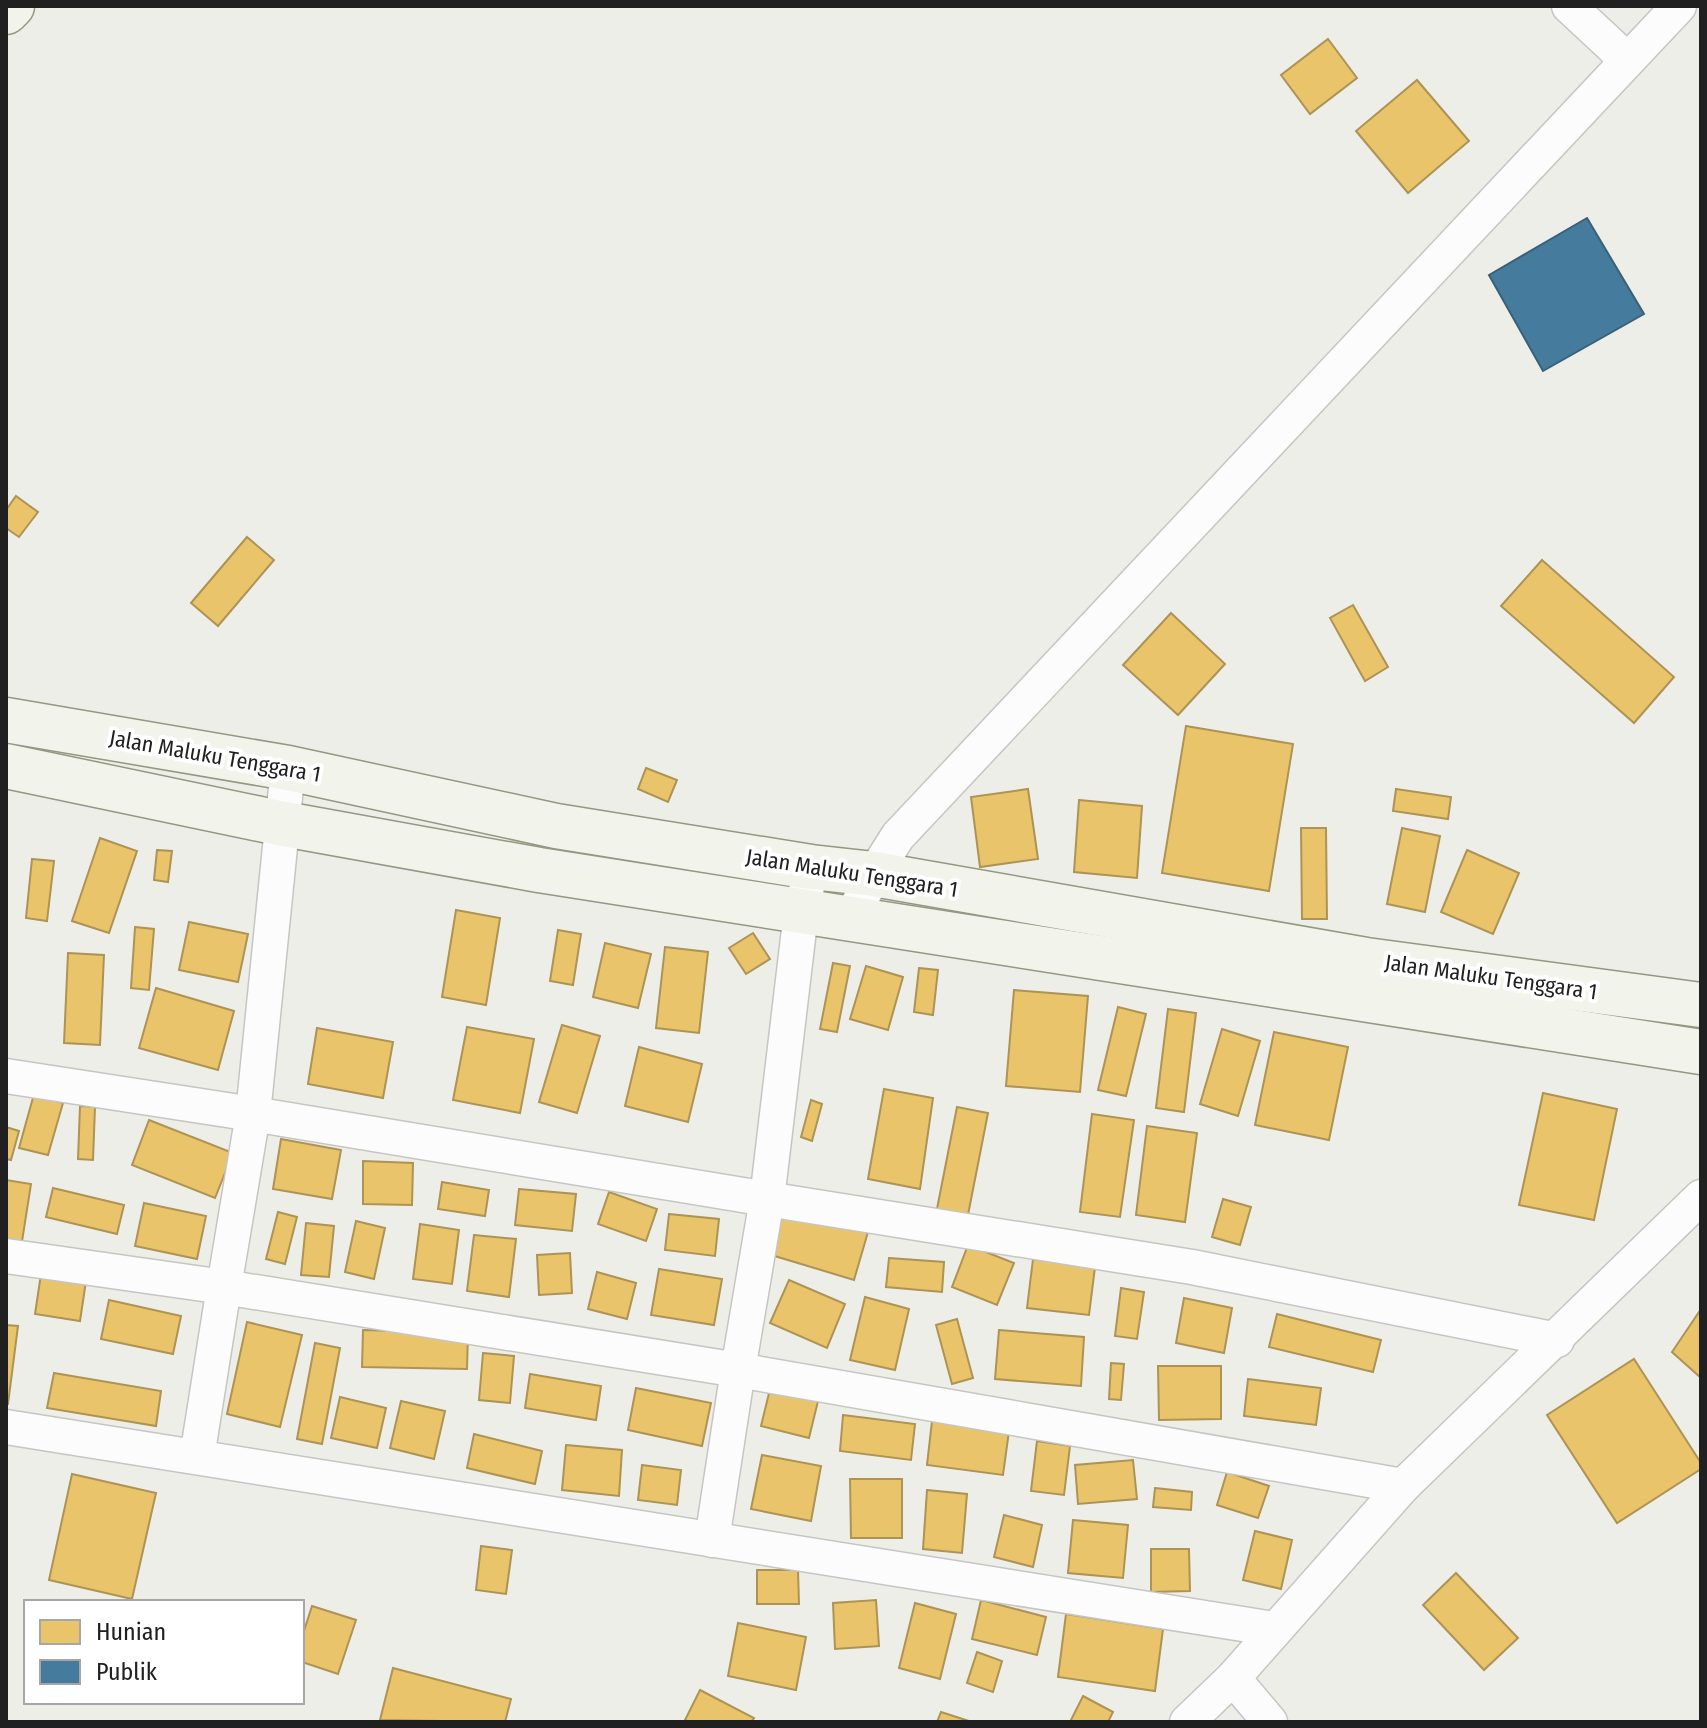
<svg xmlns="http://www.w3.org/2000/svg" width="1707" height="1728" viewBox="0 0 1707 1728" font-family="'Fira Sans Condensed',sans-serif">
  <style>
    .homes { fill: #e9c46a; stroke: #ad9354; stroke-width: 2 }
    .public { fill: #457b9d; stroke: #3a6078; stroke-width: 2 }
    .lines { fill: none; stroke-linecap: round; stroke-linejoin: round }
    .street-casing { stroke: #c5c5c3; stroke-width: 37 }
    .secondary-casing { stroke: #929881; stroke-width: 47 }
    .street { stroke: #fcfcfc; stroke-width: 34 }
    .secondary { stroke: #f2f4ec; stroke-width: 44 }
    .labels { text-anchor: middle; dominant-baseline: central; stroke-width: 8; stroke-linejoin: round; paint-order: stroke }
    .street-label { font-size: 22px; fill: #202020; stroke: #fff }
  </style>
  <rect width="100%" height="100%" fill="#eeeee9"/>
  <g class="homes">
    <polygon points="1328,39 1357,78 1310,114 1281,75"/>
    <polygon points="1417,80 1469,141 1408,193 1356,131"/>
    <polygon points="16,496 38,512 19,537 6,528 6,510"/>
    <polygon points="247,537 274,560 218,626 191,603"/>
    <polygon points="1542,560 1674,677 1634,723 1501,606"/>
    <polygon points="1353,605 1388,667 1365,681 1330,618"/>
    <polygon points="1171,613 1225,664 1178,715 1123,665"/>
    <polygon points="1186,726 1293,744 1269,891 1162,873"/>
    <polygon points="646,768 677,780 668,802 638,789"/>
    <polygon points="1028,789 1038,859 980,867 971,797"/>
    <polygon points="1396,789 1451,797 1448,819 1393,811"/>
    <polygon points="1079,800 1142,806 1137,878 1074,872"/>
    <polygon points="1301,828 1326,828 1327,919 1302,919"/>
    <polygon points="1402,828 1440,836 1425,912 1387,904"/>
    <polygon points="100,838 137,851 109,933 72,921"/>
    <polygon points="157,850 172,851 168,882 154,880"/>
    <polygon points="1467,850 1519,873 1493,934 1441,912"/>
    <polygon points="32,859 54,861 47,921 26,918"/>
    <polygon points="456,910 500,918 486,1005 442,997"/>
    <polygon points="189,922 248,934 238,982 179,970"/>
    <polygon points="135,927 154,929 149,990 131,988"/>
    <polygon points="558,930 581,934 573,985 550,981"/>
    <polygon points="753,933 770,959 746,974 729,948"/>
    <polygon points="605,943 651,954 638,1008 593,997"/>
    <polygon points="665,947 708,952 699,1033 656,1028"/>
    <polygon points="68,953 104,955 100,1045 64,1043"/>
    <polygon points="833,963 850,966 837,1032 820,1029"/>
    <polygon points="866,966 903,977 888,1030 850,1019"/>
    <polygon points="919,968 938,970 933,1015 914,1012"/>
    <polygon points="156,988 234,1011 218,1070 139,1048"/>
    <polygon points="1014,990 1088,996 1080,1092 1006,1086"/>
    <polygon points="1118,1007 1146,1014 1126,1096 1098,1090"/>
    <polygon points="1168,1009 1196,1013 1184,1112 1156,1108"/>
    <polygon points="562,1025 600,1036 577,1113 539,1102"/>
    <polygon points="467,1027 534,1039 520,1113 453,1100"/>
    <polygon points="317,1028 393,1042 383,1098 308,1084"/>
    <polygon points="1222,1029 1260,1041 1238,1116 1200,1104"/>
    <polygon points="1274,1032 1348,1047 1329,1140 1255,1125"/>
    <polygon points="639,1047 702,1064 688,1122 625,1106"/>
    <polygon points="884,1089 933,1098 920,1189 868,1179"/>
    <polygon points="1543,1093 1617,1109 1594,1220 1519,1205"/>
    <polygon points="34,1094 63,1103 48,1155 19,1148"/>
    <polygon points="811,1100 822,1104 812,1141 801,1137"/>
    <polygon points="80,1106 95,1107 93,1160 78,1159"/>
    <polygon points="957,1107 988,1113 966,1225 935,1219"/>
    <polygon points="1092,1114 1134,1120 1120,1217 1080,1212"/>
    <polygon points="149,1120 233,1153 215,1198 132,1165"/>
    <polygon points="1147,1126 1197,1133 1185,1222 1136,1215"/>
    <polygon points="6,1127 19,1131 11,1160 6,1159"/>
    <polygon points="281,1139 341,1150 332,1199 273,1189"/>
    <polygon points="363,1161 413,1163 412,1205 363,1204"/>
    <polygon points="6,1180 31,1184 21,1248 6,1246"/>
    <polygon points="442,1182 489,1190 485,1216 438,1209"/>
    <polygon points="53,1188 124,1205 117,1234 46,1217"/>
    <polygon points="519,1189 576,1194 572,1231 515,1225"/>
    <polygon points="609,1192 657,1209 646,1241 598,1224"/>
    <polygon points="1223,1199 1251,1207 1240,1245 1212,1237"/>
    <polygon points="144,1203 206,1216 197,1259 135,1246"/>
    <polygon points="782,1206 868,1232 854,1280 768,1254"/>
    <polygon points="278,1212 297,1217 285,1264 266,1259"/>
    <polygon points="669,1214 719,1219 715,1256 665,1250"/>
    <polygon points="356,1221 385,1228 374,1279 345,1272"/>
    <polygon points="306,1223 334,1226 329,1277 301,1275"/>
    <polygon points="420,1224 459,1230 452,1284 413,1279"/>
    <polygon points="474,1235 516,1239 509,1297 467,1291"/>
    <polygon points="968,1245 1014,1263 997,1305 952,1287"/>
    <polygon points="570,1253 572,1293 539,1295 537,1255"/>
    <polygon points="889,1258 944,1262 942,1292 886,1287"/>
    <polygon points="1033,1259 1095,1267 1089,1315 1027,1308"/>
    <polygon points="659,1269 722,1279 714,1325 651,1315"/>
    <polygon points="597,1272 636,1283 627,1319 588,1309"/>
    <polygon points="41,1274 86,1281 80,1321 35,1314"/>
    <polygon points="789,1280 845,1304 827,1348 770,1323"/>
    <polygon points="1121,1288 1144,1292 1137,1339 1115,1336"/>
    <polygon points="865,1297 909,1309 895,1370 850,1360"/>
    <polygon points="1184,1298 1232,1308 1224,1353 1176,1343"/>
    <polygon points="109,1300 181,1316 173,1354 101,1339"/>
    <polygon points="1701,1309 1701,1378 1672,1352"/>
    <polygon points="1277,1314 1381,1340 1373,1372 1269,1347"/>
    <polygon points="957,1319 973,1378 952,1384 936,1325"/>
    <polygon points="247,1322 302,1335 280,1427 227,1414"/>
    <polygon points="6,1325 18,1326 8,1404 6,1404"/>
    <polygon points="363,1330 468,1333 467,1369 362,1367"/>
    <polygon points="999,1330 1084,1337 1081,1386 995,1379"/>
    <polygon points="315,1343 340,1348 322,1444 297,1439"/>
    <polygon points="483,1353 514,1356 510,1403 479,1400"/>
    <polygon points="1634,1359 1701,1463 1701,1469 1617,1523 1547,1415"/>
    <polygon points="1111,1363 1124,1364 1121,1400 1109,1399"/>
    <polygon points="1158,1366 1221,1366 1221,1419 1159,1420"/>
    <polygon points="54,1373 161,1391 156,1426 47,1408"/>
    <polygon points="530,1374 601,1386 596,1420 525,1408"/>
    <polygon points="1248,1379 1321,1388 1316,1425 1244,1416"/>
    <polygon points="771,1385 819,1397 809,1438 761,1426"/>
    <polygon points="636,1388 711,1403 702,1446 628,1430"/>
    <polygon points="340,1397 386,1408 377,1448 331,1438"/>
    <polygon points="401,1401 445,1411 434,1459 390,1448"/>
    <polygon points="843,1415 915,1424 911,1460 840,1451"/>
    <polygon points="932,1421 1009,1431 1003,1475 927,1465"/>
    <polygon points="474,1434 542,1451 535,1484 467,1468"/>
    <polygon points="1037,1441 1070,1446 1064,1495 1031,1491"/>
    <polygon points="566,1445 622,1450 619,1496 562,1490"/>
    <polygon points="762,1455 821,1466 811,1521 751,1509"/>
    <polygon points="1133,1460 1137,1499 1078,1504 1075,1465"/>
    <polygon points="642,1465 681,1470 677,1505 638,1500"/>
    <polygon points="1227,1472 1269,1486 1258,1518 1217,1505"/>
    <polygon points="72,1474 156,1493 132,1599 49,1580"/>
    <polygon points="850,1479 902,1479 902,1538 851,1538"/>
    <polygon points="1155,1488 1192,1492 1191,1510 1153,1507"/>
    <polygon points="927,1490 967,1494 962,1553 923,1549"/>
    <polygon points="1004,1515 1042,1525 1033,1567 994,1557"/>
    <polygon points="1073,1520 1128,1525 1123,1578 1068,1573"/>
    <polygon points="1255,1531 1292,1540 1281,1589 1243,1580"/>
    <polygon points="481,1546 512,1550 506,1594 476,1590"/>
    <polygon points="1151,1549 1189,1549 1190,1591 1151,1592"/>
    <polygon points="757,1570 798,1570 799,1604 757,1604"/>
    <polygon points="1456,1573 1518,1638 1484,1670 1423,1605"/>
    <polygon points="876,1600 879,1646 835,1649 833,1603"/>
    <polygon points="981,1600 1046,1617 1037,1655 972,1639"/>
    <polygon points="915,1603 956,1614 940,1679 899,1668"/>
    <polygon points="312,1606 356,1620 338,1674 302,1662 302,1637"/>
    <polygon points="1066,1614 1163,1629 1155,1691 1058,1677"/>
    <polygon points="738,1623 806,1637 796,1690 728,1676"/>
    <polygon points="977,1652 1002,1661 993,1692 967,1683"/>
    <polygon points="393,1668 511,1699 505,1722 380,1720"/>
    <polygon points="700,1690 754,1718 751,1722 689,1722 685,1720"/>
    <polygon points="1083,1696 1113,1712 1108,1722 1070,1722"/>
    <polygon points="941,1712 972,1722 937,1722"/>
  </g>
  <polygon class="public" points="1587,218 1644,314 1543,371 1489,275"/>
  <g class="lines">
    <g class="street-casing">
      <g id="street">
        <polyline points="1569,6 1627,60"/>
        <polyline points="851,918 874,874 898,836 1679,6"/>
        <polyline points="6,1076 253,1114 288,768"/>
        <polyline points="6,1256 224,1287 253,1114 767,1199 801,913 807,887"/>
        <polyline points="6,1427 1274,1629"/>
        <polyline points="197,1457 224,1287 738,1370 712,1540"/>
        <polyline points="1403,1486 738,1370 767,1199 1192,1267 1557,1340"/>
        <polyline points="1233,1678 1270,1722"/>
        <polyline points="1187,1722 1233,1678 1403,1486 1701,1197"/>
      </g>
    </g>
    <g class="secondary-casing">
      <g id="secondary">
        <polyline points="6,12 12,6"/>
        <polyline points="6,720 288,768 556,826 811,867 874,874 1366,960 1701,1005"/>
        <polyline points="6,766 284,824 539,870 1701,1052"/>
      </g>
    </g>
    <use href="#street" class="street"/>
    <use href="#secondary" class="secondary"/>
  </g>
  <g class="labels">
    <g class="street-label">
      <text transform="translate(215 756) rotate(10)">Jalan Maluku Tenggara 1</text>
      <text transform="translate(852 873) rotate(9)">Jalan Maluku Tenggara 1</text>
      <text transform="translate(1491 977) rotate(8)">Jalan Maluku Tenggara 1</text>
    </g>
  </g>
  <rect width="1707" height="1728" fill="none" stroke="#202020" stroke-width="16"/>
  <rect x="24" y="1600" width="280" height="104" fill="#ffffff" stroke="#a6a6a6" stroke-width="2"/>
  <rect x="40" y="1620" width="40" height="24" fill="#e9c46a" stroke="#a6a6a6" stroke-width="2"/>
  <text x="96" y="1640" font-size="24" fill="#202020">Hunian</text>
  <rect x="40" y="1660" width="40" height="24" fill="#457b9d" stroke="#a6a6a6" stroke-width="2"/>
  <text x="96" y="1680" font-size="24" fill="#202020">Publik</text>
</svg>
